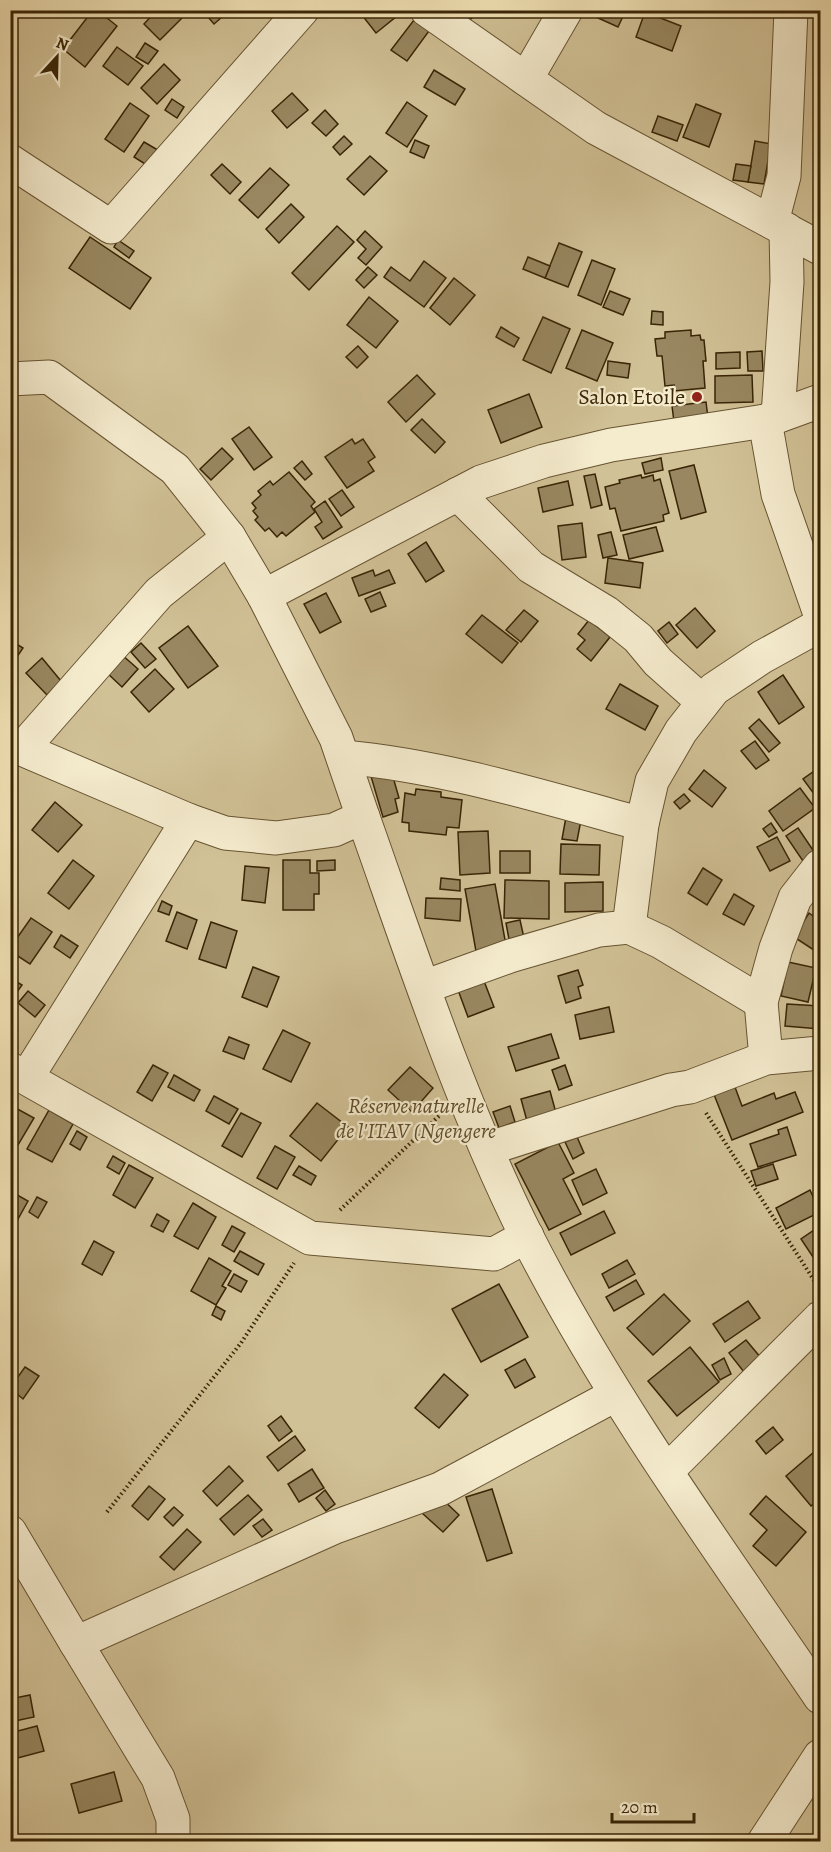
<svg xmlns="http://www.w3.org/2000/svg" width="831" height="1852" viewBox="0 0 831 1852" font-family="Alegreya,serif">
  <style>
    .green { fill: #d1c196; stroke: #85734e; stroke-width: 1.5 }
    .building { fill: #988760; stroke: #392506; stroke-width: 1.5 }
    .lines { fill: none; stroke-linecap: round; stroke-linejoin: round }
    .minor-casing { stroke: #675432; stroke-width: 35 }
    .path { stroke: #392506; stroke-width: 4; stroke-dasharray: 1.5 3; stroke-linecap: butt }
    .minor { stroke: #f5ecce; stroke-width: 33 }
    .poi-dot { fill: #8f2418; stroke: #f5ecce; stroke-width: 2 }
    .labels { text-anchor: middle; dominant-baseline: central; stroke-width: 4.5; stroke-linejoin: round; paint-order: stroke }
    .poi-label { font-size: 22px; fill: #392506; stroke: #f5ecce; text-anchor: end }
    .park-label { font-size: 22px; font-style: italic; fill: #5f4c2a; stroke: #f5ecce }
  </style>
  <rect width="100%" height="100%" fill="#f0e1b4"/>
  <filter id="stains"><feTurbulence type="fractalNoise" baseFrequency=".00333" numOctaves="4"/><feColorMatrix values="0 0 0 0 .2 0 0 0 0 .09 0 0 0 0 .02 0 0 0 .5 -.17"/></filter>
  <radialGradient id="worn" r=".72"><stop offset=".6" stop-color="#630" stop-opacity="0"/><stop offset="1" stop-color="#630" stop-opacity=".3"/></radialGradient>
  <polygon class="green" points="11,11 820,11 820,1841 11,1842"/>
  <g class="building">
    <polygon points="93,10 97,10 117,26 85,67 63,49"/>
    <polygon points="157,10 180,10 185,15 160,40 144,24"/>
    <polygon points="202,10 230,10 214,24"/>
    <polygon points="358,10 393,10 397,16 376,33"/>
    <polygon points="457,10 477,10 478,11 469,21"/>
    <polygon points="599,10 616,10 624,14 618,27 596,17"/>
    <polygon points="645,12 681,26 672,51 636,37"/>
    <polygon points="414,20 429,31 407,61 391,50"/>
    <polygon points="145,43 158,51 148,64 136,57"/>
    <polygon points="117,47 143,66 128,85 103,66"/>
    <polygon points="164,64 180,80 157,104 141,88"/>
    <polygon points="434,70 465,89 455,105 424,87"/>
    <polygon points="292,93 308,110 287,128 272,111"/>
    <polygon points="172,99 184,107 177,118 165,110"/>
    <polygon points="407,102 427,116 407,147 386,133"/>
    <polygon points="130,103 149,116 124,152 105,139"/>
    <polygon points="696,104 721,114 709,147 683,137"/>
    <polygon points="325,110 338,124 326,136 312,123"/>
    <polygon points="658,116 683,125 677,141 652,132"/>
    <polygon points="344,136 352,144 340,155 333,147"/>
    <polygon points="415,140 429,146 424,158 410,152"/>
    <polygon points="755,141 771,144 764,184 748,182"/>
    <polygon points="144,142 163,153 153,169 134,157"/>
    <polygon points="370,156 387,171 364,195 347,179"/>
    <polygon points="222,164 241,182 230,194 211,175"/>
    <polygon points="736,164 751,166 748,182 733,180"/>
    <polygon points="270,168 289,185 258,218 239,200"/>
    <polygon points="291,204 304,217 279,243 266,229"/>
    <polygon points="337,226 354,242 309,290 292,273"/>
    <polygon points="365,231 382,247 366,265 358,258 366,249 357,240"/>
    <polygon points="90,237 151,278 130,309 69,268"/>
    <polygon points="118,240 134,251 129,258 114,247"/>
    <polygon points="10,242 17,243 10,296"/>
    <polygon points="559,243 582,252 568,287 545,278"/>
    <polygon points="528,257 550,266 545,278 523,269"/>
    <polygon points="592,260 615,269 601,305 578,295"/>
    <polygon points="424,261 446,278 424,307 384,277 391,267 410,281"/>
    <polygon points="368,267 377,275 364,288 356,280"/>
    <polygon points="454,278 475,295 450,325 430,308"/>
    <polygon points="610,291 630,299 623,315 603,307"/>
    <polygon points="369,297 398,321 376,348 347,325"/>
    <polygon points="652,311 663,312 663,325 651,324"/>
    <polygon points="543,317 570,329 551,373 523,360"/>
    <polygon points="501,327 519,338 514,347 496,337"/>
    <polygon points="582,330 613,343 597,381 566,368"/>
    <polygon points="691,330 691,336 700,335 701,340 704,340 706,361 703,361 705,388 674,391 674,385 665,386 662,356 657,356 655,339 665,338 665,332"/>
    <polygon points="358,346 368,357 357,368 346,357"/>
    <polygon points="762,351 763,371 748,371 747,352"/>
    <polygon points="740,352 740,368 716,369 716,353"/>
    <polygon points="608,361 630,364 628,378 607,375"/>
    <polygon points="417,375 435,394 406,422 388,402"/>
    <polygon points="752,375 753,402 715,403 715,376"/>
    <polygon points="529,394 542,427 501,443 488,410"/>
    <polygon points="706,402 708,418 674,422 672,406"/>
    <polygon points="422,419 445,442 435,453 411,430"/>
    <polygon points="249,427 272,457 254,470 232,439"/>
    <polygon points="352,439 355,444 363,439 375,457 368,462 374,471 347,488 325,457"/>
    <polygon points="222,448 233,459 211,480 200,469"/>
    <polygon points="661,458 663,470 645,474 642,463"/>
    <polygon points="302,461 312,474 305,480 294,468"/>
    <polygon points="694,465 706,512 681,519 669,471"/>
    <polygon points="289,472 315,502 311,506 315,512 286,536 282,532 277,537 269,528 265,531 255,520 258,517 253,511 256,508 252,503 261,495 258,491 270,481 273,485"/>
    <polygon points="595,474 602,505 591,508 584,476"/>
    <polygon points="641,475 642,478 653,475 654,481 660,479 669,513 663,515 664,521 621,531 615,508 610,509 605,487 620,483 619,480"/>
    <polygon points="568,481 573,505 543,512 538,488"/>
    <polygon points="342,490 354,507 341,516 329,499"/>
    <polygon points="325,501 342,527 323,539 315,527 322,522 314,509"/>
    <polygon points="582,523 586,557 562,560 558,526"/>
    <polygon points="656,527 663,551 629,559 623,535"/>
    <polygon points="611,532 617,555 603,558 598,535"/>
    <polygon points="426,542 444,571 426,582 408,554"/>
    <polygon points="608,558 643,563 640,588 605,583"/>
    <polygon points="373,570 375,576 389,570 395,583 359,596 352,578"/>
    <polygon points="380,592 386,606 371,612 365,599"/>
    <polygon points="326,593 341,622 320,633 304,604"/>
    <polygon points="695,608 715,631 697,648 676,625"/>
    <polygon points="524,610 538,621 521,642 506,630"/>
    <polygon points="482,615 518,643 502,663 466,634"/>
    <polygon points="589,620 610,637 591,661 577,649 585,640 578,634"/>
    <polygon points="669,622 678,634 667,643 658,631"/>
    <polygon points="188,626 218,666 188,688 159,648"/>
    <polygon points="10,640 23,648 10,667"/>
    <polygon points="141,643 156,659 145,668 131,652"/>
    <polygon points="121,654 138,669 122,687 106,672"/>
    <polygon points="42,658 61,681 47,695 26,673"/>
    <polygon points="155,669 174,689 149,712 131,692"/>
    <polygon points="783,675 804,707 779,724 758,692"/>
    <polygon points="620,684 658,706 645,730 606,709"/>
    <polygon points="759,719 780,743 769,752 749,728"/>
    <polygon points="755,741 769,760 756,769 741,751"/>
    <polygon points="820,767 820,802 803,779"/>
    <polygon points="704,770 726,788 712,807 689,789"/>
    <polygon points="370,773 393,777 399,798 395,799 398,812 383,817"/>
    <polygon points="800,788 815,808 783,831 769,811"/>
    <polygon points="416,789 441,792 441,797 462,800 459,828 447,827 446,835 409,831 409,823 402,822 405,793 415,795"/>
    <polygon points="684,794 690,801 680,809 674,802"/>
    <polygon points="55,802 82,825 58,852 32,830"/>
    <polygon points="566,817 581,820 577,841 562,839"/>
    <polygon points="771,823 777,832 769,837 763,829"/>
    <polygon points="798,828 817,856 805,864 786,836"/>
    <polygon points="488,831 490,873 460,875 458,832"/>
    <polygon points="777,837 790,861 770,871 757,847"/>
    <polygon points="561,844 600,845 599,875 560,874"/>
    <rect x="500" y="851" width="30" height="22"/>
    <polygon points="73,860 94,876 69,909 48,893"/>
    <polygon points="283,860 310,860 310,873 319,873 319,894 314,894 314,910 283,910"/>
    <polygon points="335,860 335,870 317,871 317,861"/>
    <polygon points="245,866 269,868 265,903 242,900"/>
    <polygon points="703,868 722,880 707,905 688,893"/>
    <polygon points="441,878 460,880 460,891 440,889"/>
    <polygon points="505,880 549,881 549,919 504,918"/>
    <polygon points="603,882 603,911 565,912 565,883"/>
    <polygon points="495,884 507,951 477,957 465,889"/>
    <polygon points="734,894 754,906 744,925 723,914"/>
    <polygon points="426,898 461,899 460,921 425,918"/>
    <polygon points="162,901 172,906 169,915 158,911"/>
    <polygon points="177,912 197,920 187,949 166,941"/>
    <polygon points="809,913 820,921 820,954 794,937"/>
    <polygon points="31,918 52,932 30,964 10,951 10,948"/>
    <polygon points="520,920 526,947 511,950 506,923"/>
    <polygon points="211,922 237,931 226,968 199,959"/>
    <polygon points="61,935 78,946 70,958 54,947"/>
    <polygon points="788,962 816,968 808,1002 781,996"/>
    <polygon points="253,967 279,977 267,1007 242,997"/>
    <polygon points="578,970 583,985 578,987 581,998 566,1003 558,976"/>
    <polygon points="10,978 22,985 10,1002"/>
    <polygon points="484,981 494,1007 468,1017 458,990"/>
    <polygon points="28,991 45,1005 35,1017 18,1003"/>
    <polygon points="787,1004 820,1006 820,1029 785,1026"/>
    <polygon points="609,1007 614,1032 580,1039 575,1015"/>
    <polygon points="283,1030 310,1043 291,1082 263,1069"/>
    <polygon points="551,1034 559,1058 516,1071 508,1047"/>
    <polygon points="229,1037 249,1045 244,1059 223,1051"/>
    <polygon points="153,1065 168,1073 152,1101 137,1092"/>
    <polygon points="565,1065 572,1085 559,1090 552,1070"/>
    <polygon points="410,1067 433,1088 412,1112 388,1090"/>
    <polygon points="174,1075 200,1090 194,1101 168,1087"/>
    <polygon points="732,1079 742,1106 774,1093 776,1099 795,1092 803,1112 732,1140 711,1087"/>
    <polygon points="550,1091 556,1113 527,1121 521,1099"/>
    <polygon points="214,1096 238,1109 229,1124 206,1111"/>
    <polygon points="317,1103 348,1127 321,1161 290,1136"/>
    <polygon points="12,1106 34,1118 18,1145 10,1140"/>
    <polygon points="510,1106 515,1122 499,1128 493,1112"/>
    <polygon points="49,1110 73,1124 52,1162 27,1149"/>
    <polygon points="241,1113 261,1123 242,1157 222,1146"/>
    <polygon points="787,1127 796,1155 758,1167 750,1144 779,1134 778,1130"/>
    <polygon points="77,1131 87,1137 80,1150 70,1144"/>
    <polygon points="577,1137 584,1153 573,1159 565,1142"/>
    <polygon points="558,1142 574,1173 563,1179 581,1214 549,1230 515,1164"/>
    <polygon points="275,1146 295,1157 277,1189 257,1178"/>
    <polygon points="113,1156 125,1163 119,1174 107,1167"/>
    <polygon points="773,1164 778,1179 756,1186 751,1171"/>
    <polygon points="129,1165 153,1178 135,1208 113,1195"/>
    <polygon points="299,1166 316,1176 311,1185 293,1175"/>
    <polygon points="596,1169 607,1193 583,1205 572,1180"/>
    <polygon points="810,1190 820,1212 786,1229 776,1208"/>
    <polygon points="10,1191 28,1201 13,1228 10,1227"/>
    <polygon points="37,1197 47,1202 38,1218 29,1212"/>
    <polygon points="193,1203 216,1217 198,1249 174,1236"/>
    <polygon points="604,1211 615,1233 571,1255 560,1233"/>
    <polygon points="157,1214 169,1221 163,1232 151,1226"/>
    <polygon points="232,1226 245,1233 234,1252 222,1245"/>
    <polygon points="820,1226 820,1260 817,1263 801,1239"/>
    <polygon points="94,1241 114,1252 102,1275 82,1264"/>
    <polygon points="240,1251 264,1264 258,1275 234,1261"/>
    <polygon points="209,1258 231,1271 222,1286 226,1288 216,1305 191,1291"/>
    <polygon points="627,1260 635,1274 609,1288 602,1274"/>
    <polygon points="234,1274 247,1281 241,1292 228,1285"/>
    <polygon points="636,1280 644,1294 614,1311 606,1297"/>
    <polygon points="499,1284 528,1337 481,1362 452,1309"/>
    <polygon points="664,1294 690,1321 653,1355 627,1328"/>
    <polygon points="748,1301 760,1318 725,1342 713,1324"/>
    <polygon points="216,1306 225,1311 221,1320 212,1315"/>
    <polygon points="746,1340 761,1358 744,1372 729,1353"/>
    <polygon points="690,1347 719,1382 677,1416 648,1381"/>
    <polygon points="724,1358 731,1374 720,1380 712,1365"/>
    <polygon points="525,1359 535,1377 515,1388 505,1370"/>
    <polygon points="25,1367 39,1376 23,1399 10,1388"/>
    <polygon points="444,1374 468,1395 439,1428 415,1408"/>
    <polygon points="281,1416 292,1431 279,1441 268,1426"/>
    <polygon points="773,1427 783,1440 766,1454 756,1441"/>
    <polygon points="295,1436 305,1450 278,1471 267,1457"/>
    <polygon points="820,1447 820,1498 811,1506 786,1476"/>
    <polygon points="229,1466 243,1481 217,1506 203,1491"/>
    <polygon points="312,1469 324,1488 299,1502 288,1484"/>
    <polygon points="149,1486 165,1499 148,1520 132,1506"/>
    <polygon points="492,1489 512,1553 487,1561 466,1497"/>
    <polygon points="325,1490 335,1504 326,1511 316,1498"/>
    <polygon points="248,1495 262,1510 234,1535 220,1519"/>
    <polygon points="438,1495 459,1515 443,1532 422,1513"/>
    <polygon points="766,1496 806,1532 776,1566 753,1546 767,1530 750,1514"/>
    <polygon points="174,1507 183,1515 173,1526 164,1517"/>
    <polygon points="263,1519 272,1530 262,1537 253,1526"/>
    <polygon points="187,1529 201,1542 174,1570 160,1557"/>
    <polygon points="30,1695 34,1717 10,1722 10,1699"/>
    <polygon points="37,1726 44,1751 10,1760 10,1733"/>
    <polygon points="114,1772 122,1801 79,1813 71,1784"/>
  </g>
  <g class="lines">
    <g class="minor-casing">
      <g id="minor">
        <polyline points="427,10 596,128 820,248"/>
        <polyline points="526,79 566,10"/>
        <polyline points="10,161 111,227 302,10"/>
        <polyline points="772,222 784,176 791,10"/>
        <polyline points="10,379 49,377 175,469 229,537 264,596 336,738 363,817"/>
        <polyline points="778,416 787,282 786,229"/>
        <polyline points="765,421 778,494 820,614"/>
        <polyline points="458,494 531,567 607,613 638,638 658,662 703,702"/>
        <polyline points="264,596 481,482 544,461 611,445 765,421 820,401"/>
        <path d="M10 744 188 820 225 833 276 838 334 830 363 817C413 958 460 1103 527 1237 610 1400 718 1547 820 1697"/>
        <polyline points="22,749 159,593 229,537"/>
        <path d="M343 757C444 766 543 797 642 824"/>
        <polyline points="629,927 642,824 652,781 681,731 714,689 762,657 820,625"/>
        <polyline points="424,987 510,956 599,930 629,927 661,942 761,1002"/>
        <polyline points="766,1058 761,1002 776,948 795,898 820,866"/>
        <polyline points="10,1069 310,1238 494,1254 527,1236"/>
        <polyline points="27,1077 188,820"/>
        <polyline points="487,1149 671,1090 690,1087 766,1058 820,1053"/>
        <polyline points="667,1471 820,1318"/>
        <polyline points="10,1532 76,1643 335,1527 440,1489 615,1395"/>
        <polyline points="76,1643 158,1778 173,1819 173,1842"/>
        <polyline points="764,1842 820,1756"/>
      </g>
    </g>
    <g class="path">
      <polyline points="706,1113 819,1288"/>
      <polyline points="340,1210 441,1114"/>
      <polyline points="107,1512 241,1343 294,1263"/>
    </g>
    <use href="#minor" class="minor"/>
  </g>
  <circle class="poi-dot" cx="697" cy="397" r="6"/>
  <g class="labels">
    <g class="poi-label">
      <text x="685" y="397">Salon Etoile</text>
    </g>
    <g class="park-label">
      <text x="416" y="1106">Réserve naturelle<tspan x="416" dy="25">de l'ITAV (Ngengere</tspan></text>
    </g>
  </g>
  <rect width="831" height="1852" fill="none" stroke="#f0e1b4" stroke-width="36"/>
  <rect x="12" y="12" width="807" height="1828" fill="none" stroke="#392506" stroke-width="3"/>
  <rect x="18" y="18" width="795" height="1816" fill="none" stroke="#392506" stroke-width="1.5"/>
  <g transform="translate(57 57) rotate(22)" stroke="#f5ecce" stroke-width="4.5" paint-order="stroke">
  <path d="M0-4.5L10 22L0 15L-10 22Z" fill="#392506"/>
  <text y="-9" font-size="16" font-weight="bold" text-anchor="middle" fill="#392506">N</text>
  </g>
  <path d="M612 1813v9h82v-9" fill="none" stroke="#392506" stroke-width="3"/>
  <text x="621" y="1813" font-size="18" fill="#392506" stroke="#f5ecce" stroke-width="4.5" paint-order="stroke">20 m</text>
  <rect width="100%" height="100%" filter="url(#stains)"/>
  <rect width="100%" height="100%" fill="url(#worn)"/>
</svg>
